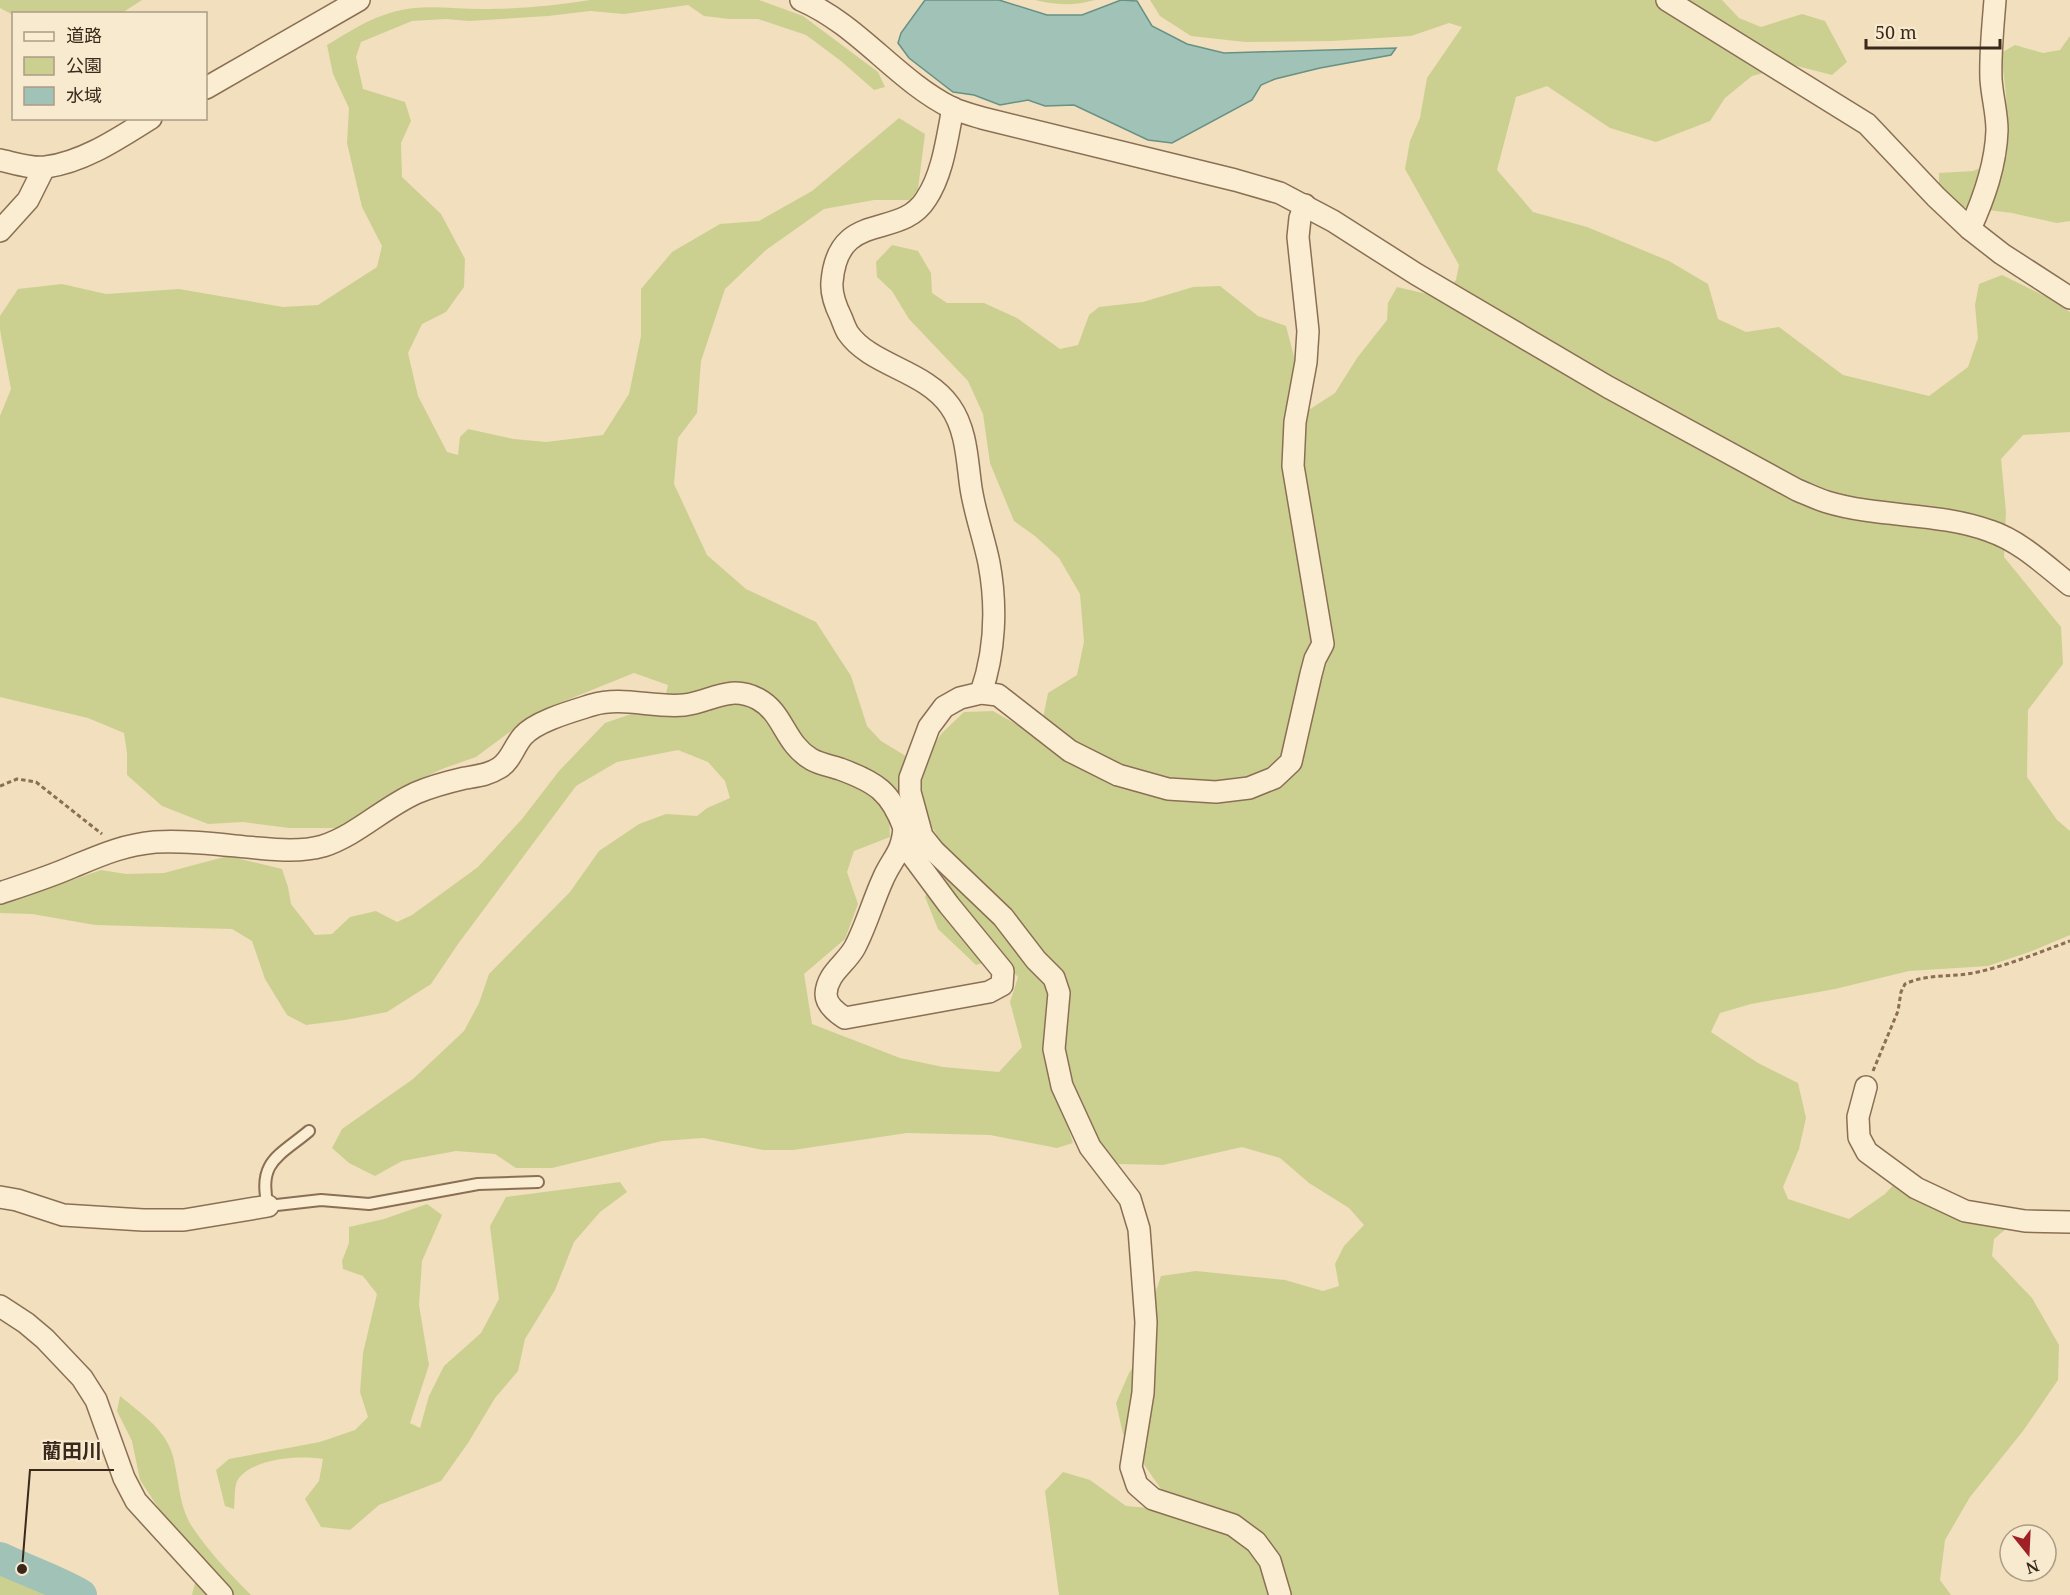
<svg xmlns="http://www.w3.org/2000/svg" width="2070" height="1595" viewBox="0 0 2070 1595" font-family="'Noto Serif','Noto Sans JP',serif">
  <style>
    .green { fill: #cbd091 }
    .water { fill: #a1c2b7; stroke: #689185; stroke-width: 1.5 }
    .lines { fill: none; stroke-linecap: round; stroke-linejoin: round }
    .river { stroke: #a1c2b7; stroke-width: 32 }
    .service-casing { stroke: #8b6f55; stroke-width: 14 }
    .minor-casing { stroke: #8b6f55; stroke-width: 24 }
    .path { stroke: #8b6f55; stroke-width: 3; stroke-dasharray: 4.5 3; stroke-linecap: butt }
    .service { stroke: #fbedd1; stroke-width: 10 }
    .minor { stroke: #fbedd1; stroke-width: 21 }
    .leader { fill: none; stroke: #39281b; stroke-width: 2 }
    .callout-dot { fill: #39281b; stroke: #f8eace; stroke-width: 2 }
    .callout-label { font-size: 20px; text-anchor: middle; font-weight: bold; fill: #39281b; stroke: #f8eace; stroke-width: 4.5; stroke-linejoin: round; paint-order: stroke }
  </style>
  <rect width="100%" height="100%" fill="#f1dfbd"/>
  <g class="green">
    <polygon points="0,0 142,0 122,13 13,15 0,8"/>
    <path d="M590 0H759L803 16 878 72 885 87 874 90 841 61 806 35 758 19H729L704 16 688 5 624 14 590 11 548 16 469 21 446 19 412 21 361 42 356 57 363 89 405 102 411 121 401 143 402 177 441 214 465 259 464 287 446 312 422 324 408 353 418 396 447 452 458 455 460 437 468 429 514 439 546 442 603 435 629 394 641 336V289L672 252 720 224 759 221 812 191 899 118 925 134 918 189 910 200H874L824 209 766 250 725 289 701 361 697 413 678 438 674 484 707 555 746 589 816 622 851 676 867 726 881 741 909 758 901 797 889 814 890 837 854 851 847 872 858 904 845 939 804 974 812 1024 900 1058 943 1067 999 1072 1022 1047 1010 1002 1018 977 999 958 976 965 938 929 925 897 938 873 947 851 930 824 918 794 921 763 942 733 964 712 993 711 1023 728 1042 723 1048 693 1077 675 1084 642 1080 594 1059 558 1035 536 1014 521 990 463 983 414 968 381 909 319 892 291 877 277 876 262 892 245 918 251 931 273 932 293 947 303H984L1017 318 1060 349 1078 345 1089 315 1099 307 1143 302 1193 287 1220 286 1258 316 1286 326 1297 368 1304 413 1335 393 1357 358 1387 320 1388 303 1397 287 1440 297 1456 280 1459 265 1405 169 1410 141 1420 118 1427 78 1462 27 1449 23 1411 36 1332 41 1245 42 1191 36 1160 16 1150 0H1722L1739 18 1761 27 1802 14 1825 21 1847 62 1832 75 1793 65 1752 76 1725 98 1710 121 1656 142 1610 128 1547 86 1516 97 1497 170 1533 212 1587 227 1669 261 1708 284 1718 319 1746 332 1779 327 1843 375 1929 396 1968 367 1978 338 1975 305 1979 284 2002 275 2051 299 2070 312V432L2023 435 2001 459 2006 512 2004 557 2061 627 2063 664 2028 710 2027 777 2057 820 2070 831V935L2032 951 1988 966 1909 971 1835 989 1751 1004 1720 1013 1711 1032 1758 1063 1798 1083 1806 1118 1799 1149 1783 1187 1788 1199 1849 1219 1885 1194 1905 1173 2007 1228 1994 1239 1992 1256 2032 1298 2059 1345 2058 1380 2023 1431 1970 1497 1945 1540 1940 1580 1951 1595H1059L1045 1491 1063 1472 1090 1480 1126 1506 1161 1509 1163 1492 1123 1434 1116 1403 1129 1373 1155 1332V1294L1161 1276 1196 1271 1285 1280 1323 1291 1339 1286 1335 1264 1344 1246 1364 1225 1349 1208 1309 1183 1280 1158 1242 1147 1163 1165 1119 1164 1098 1146 1082 1121 1068 1127 1073 1143 1057 1148 990 1135 907 1133 793 1150H763L703 1138 662 1141 552 1168H516L495 1154 456 1151 402 1161 375 1176 349 1163 332 1148 342 1129 413 1079 464 1031 479 1003 489 974 570 892 599 851 639 824 666 814 697 816 707 808 730 798 725 781 708 762 678 750 617 762 576 786 458 944 431 984 387 1012 345 1020 306 1025 287 1015 265 979 252 941 232 929 95 925 32 914 0 913V905L101 870 126 874 164 873 228 856 282 869 288 887 291 904 315 935 332 934 350 917 376 911 397 922 412 915 478 867 522 819 559 771 605 723 634 713 661 716 668 685 634 673 557 704 511 731 476 757 442 769 393 792 337 828H289L243 822 208 824 162 806 127 775V753L124 733 88 718 0 697V416L11 389 0 330V316L18 289 62 284 106 294 179 289 283 307 318 305 377 267 382 246 362 207 347 143 349 108 333 74 327 45C349 32 368 19 393 12 424 3 457 10 489 9 523 9 557 5 590 0Z"/>
    <path d="M1035 0H1095C1074 6 1055 5 1035 0Z"/>
    <polygon points="2070,36 2070,221 2057,223 2012,213 1964,207 1939,189 1939,173 1973,171 2007,157 2006,94 2001,53 2015,45 2043,53 2060,50"/>
    <path d="M620 1182 627 1192 600 1212 574 1242 555 1290 525 1339 518 1371 495 1398 468 1443 441 1481 379 1505 350 1530 321 1527 305 1499 319 1481 323 1459C299 1455 251 1458 237 1481 234 1488 235 1501 234 1509L225 1506 216 1470 229 1459 320 1442 355 1430 368 1417 360 1392 363 1353 377 1294 363 1276 343 1269 342 1261 349 1243V1227L384 1219 427 1204 442 1215 422 1261 419 1305 429 1365 410 1423 420 1428 429 1396 444 1366 481 1333 499 1299 490 1226 506 1197Z"/>
    <path d="M120 1396C139 1412 164 1428 172 1453 179 1476 178 1503 191 1525 207 1550 230 1574 251 1595H192L201 1559 165 1518 140 1480 132 1441 117 1411Z"/>
    <polygon points="0,1572 66,1595 0,1595"/>
  </g>
  <polygon class="water" points="925,0 999,0 1047,15 1082,15 1121,0 1137,1 1152,26 1187,44 1224,53 1396,48 1391,55 1320,68 1275,79 1261,85 1252,100 1172,143 1148,140 1074,105 1045,106 1028,100 1000,105 974,95 953,92 909,58 898,43 901,33"/>
  <g class="lines">
    <path class="river" d="M0 1558C27 1571 55 1580 81 1595"/>
    <g class="service-casing">
      <path id="service" d="M309 1131C279 1156 257 1162 268 1206L321 1200 369 1204 478 1184 538 1182"/>
    </g>
    <g class="minor-casing">
      <g id="minor">
        <path d="M801 0C859 25 896 80 952 108 961 112 972 115 982 118L1235 180 1280 193 1333 221 1416 274 1608 387 1797 490C1807 494 1817 499 1827 502 1880 518 1938 512 1990 531 2020 541 2045 565 2070 585"/>
        <polyline points="1667,0 1867,124 1936,197 1970,229 2002,254 2070,298"/>
        <polyline points="206,88 359,0"/>
        <path d="M953 108C947 138 943 174 926 199 900 241 838 208 832 282 831 293 836 307 841 317 843 322 845 328 848 333 871 366 925 370 950 406 967 430 967 461 971 488 975 514 984 538 989 563 997 606 995 652 981 693"/>
        <path d="M0 160C14 163 32 169 46 167 84 162 119 138 151 118"/>
        <path d="M1970 229C1984 198 1996 165 1997 130 1997 113 1992 96 1991 79 1990 53 1993 26 1995 0"/>
        <polyline points="0,231 28,200 44,168"/>
        <path d="M903 843 949 905 1003 971 1002 985 989 992 845 1018C837 1013 826 1005 826 994 827 973 846 964 855 947 866 926 873 901 883 879 892 858 902 854 904 828"/>
        <path d="M0 893C24 885 49 877 72 867 101 855 123 845 155 842 188 840 223 845 257 848 278 850 302 852 323 846 357 835 383 808 416 793 432 786 448 782 465 778 477 776 488 775 499 768 511 761 514 746 523 736 536 721 573 711 592 705 622 696 653 708 684 705 711 702 729 684 758 699 784 713 784 743 811 759 819 764 831 766 840 769 876 782 891 792 904 828L918 824"/>
        <polyline points="1866,1087 1858,1117 1859,1137 1867,1152 1916,1188 1965,1211 2025,1221 2070,1222"/>
        <polyline points="0,1197 17,1200 63,1215 143,1220 184,1220 268,1206"/>
        <polyline points="0,1306 26,1323 45,1339 82,1378 96,1400 124,1478 136,1501 222,1595"/>
        <polyline points="1280,1595 1270,1561 1256,1542 1233,1525 1153,1499 1137,1485 1131,1467 1143,1393 1146,1322 1139,1229 1130,1199 1090,1147 1062,1086 1054,1049 1059,993 1054,978 1036,960 1003,917 934,851 922,836 910,792 910,778 929,727 944,707 960,698 981,693 998,695 1070,751 1118,775 1168,789 1216,792 1249,788 1274,778 1291,762 1311,674 1315,659 1323,644 1293,466 1295,422 1306,362 1308,331 1298,237 1300,218 1305,205"/>
      </g>
    </g>
    <g class="path">
      <polyline points="0,786 17,779 36,782 102,834"/>
      <path d="M1873 1071 1898 1011 1901 992 1905 984C1928 973 1953 978 1978 972 2009 965 2040 952 2070 941"/>
    </g>
    <use href="#service" class="service"/>
    <use href="#minor" class="minor"/>
  </g>
  <path class="leader" d="M22 1569L30 1470H114"/>
  <circle class="callout-dot" cx="22" cy="1569" r="6"/>
  <g class="callout-label">
    <text x="72" y="1458">藺田川</text>
  </g>
  <rect x="12" y="12" width="195" height="108" fill="#f8eace" stroke="#ac9c86" stroke-width="1.5"/>
  <rect x="24" y="32" width="30" height="9" fill="#fbedd1" stroke="#ac9c86" stroke-width="1.5"/>
  <text x="66" y="42" font-size="18" fill="#39281b">道路</text>
  <rect x="24" y="57" width="30" height="18" fill="#cbd091" stroke="#ac9c86" stroke-width="1.5"/>
  <text x="66" y="72" font-size="18" fill="#39281b">公園</text>
  <rect x="24" y="87" width="30" height="18" fill="#a1c2b7" stroke="#ac9c86" stroke-width="1.5"/>
  <text x="66" y="102" font-size="18" fill="#39281b">水域</text>
  <g transform="translate(2028 1553) rotate(162)"><circle r="28" fill="#f8eace" stroke="#ac9c86" stroke-width="1.5"/>
  <path d="M0-4.5L10 22L0 15L-10 22Z" fill="#9f2027"/>
  <text y="-9" font-size="16" font-weight="bold" text-anchor="middle" fill="#39281b">N</text>
  </g>
  <path d="M1866 39v9h134v-9" fill="none" stroke="#39281b" stroke-width="3"/>
  <text x="1875" y="39" font-size="18" fill="#39281b" stroke="#f8eace" stroke-width="4.5" paint-order="stroke">50 m</text>
</svg>
